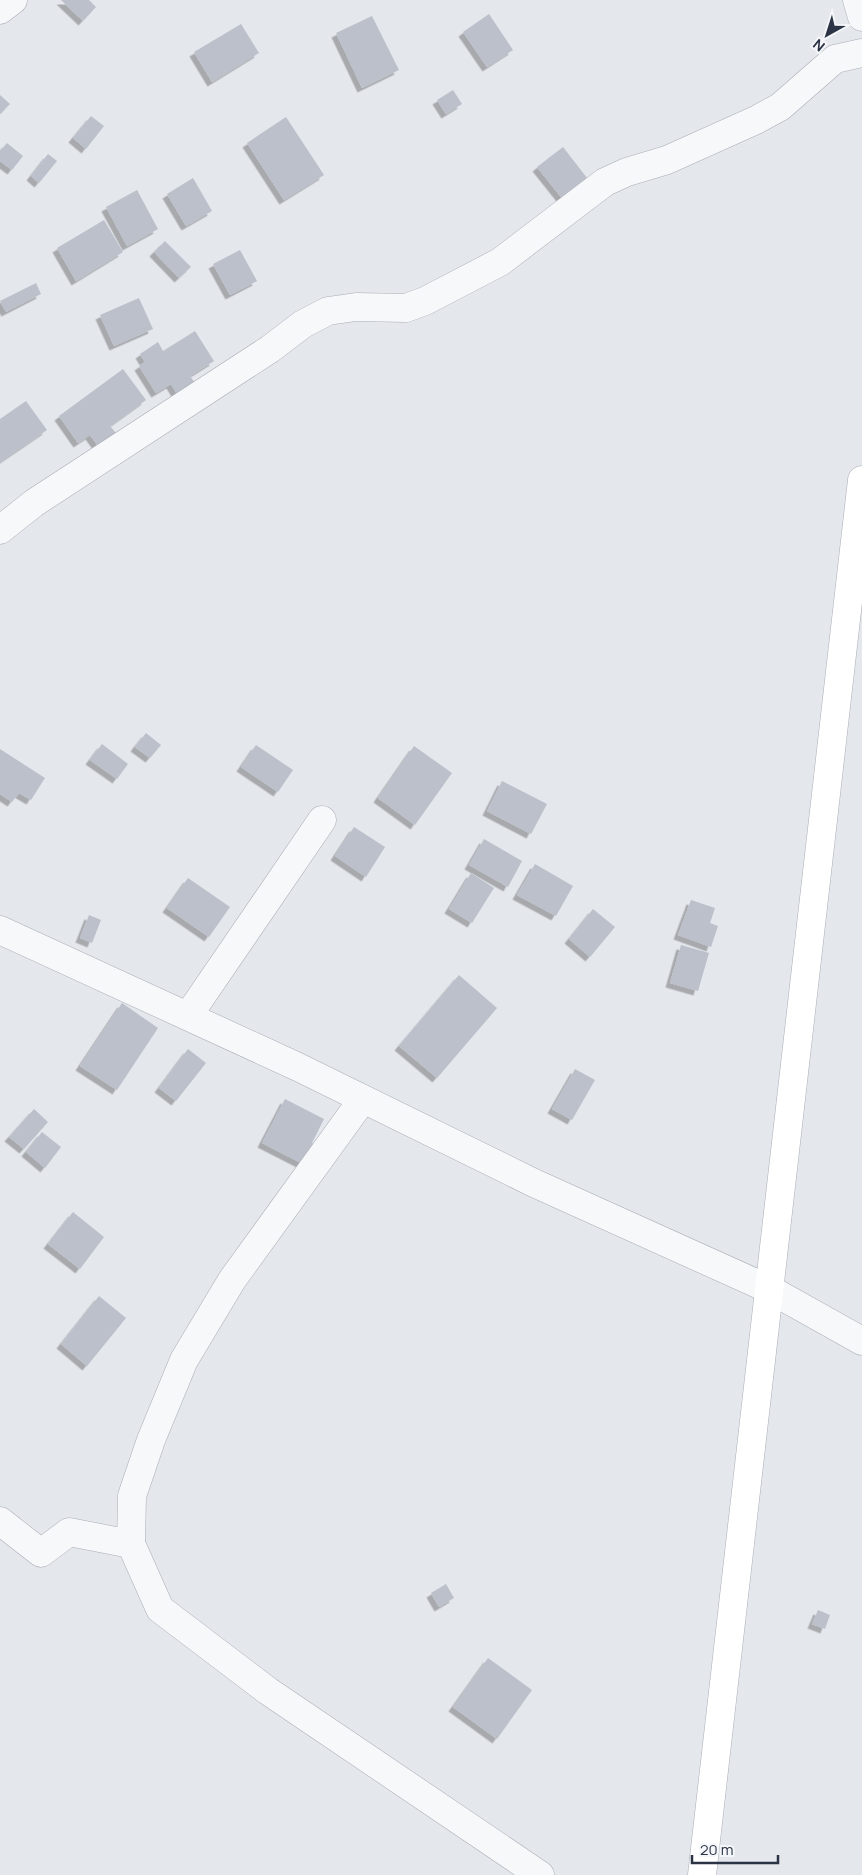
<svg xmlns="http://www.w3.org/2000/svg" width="862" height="1875" viewBox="0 0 862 1875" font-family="Manrope,sans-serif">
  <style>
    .building { fill: #bbc0ca; filter: url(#shadow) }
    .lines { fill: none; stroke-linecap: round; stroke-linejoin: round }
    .street-casing { stroke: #a9aeb7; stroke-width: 29 }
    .secondary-casing { stroke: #a9aeb7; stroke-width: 29 }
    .street { stroke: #f7f8fa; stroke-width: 28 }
    .secondary { stroke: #fff; stroke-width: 28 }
  </style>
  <defs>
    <filter id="shadow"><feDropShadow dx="-4.5" dy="4.5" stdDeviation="0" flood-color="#0004"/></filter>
  </defs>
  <rect width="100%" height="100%" fill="#e4e7ec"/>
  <g class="building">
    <polygon points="61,0 89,0 96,7 83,21"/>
    <polygon points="489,14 513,50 487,67 463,32"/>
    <polygon points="372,16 399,70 362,88 336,33"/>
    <polygon points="241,24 259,53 212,82 194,52"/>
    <polygon points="453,90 462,104 446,114 437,100"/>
    <polygon points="0,95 10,104 0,114"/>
    <polygon points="91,116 104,126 86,149 73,138"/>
    <polygon points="286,117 324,175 284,200 247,143"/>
    <polygon points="7,143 23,156 12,170 0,161 0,151"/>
    <polygon points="563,147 591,183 565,202 537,167"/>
    <polygon points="48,154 57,161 39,183 31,176"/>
    <polygon points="193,178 212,211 186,226 167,194"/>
    <polygon points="137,190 158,229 127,246 106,207"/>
    <polygon points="104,220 123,252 76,281 57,248"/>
    <polygon points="165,241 191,267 179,278 154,252"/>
    <polygon points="240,250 257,281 230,295 213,264"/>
    <polygon points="36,283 41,294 6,312 0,301"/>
    <polygon points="139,298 153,329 114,346 100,315"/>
    <polygon points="195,331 214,361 190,376 195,383 177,394 171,384 156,393 139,366 145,362 140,354 158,342 163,351"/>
    <polygon points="123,369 146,400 110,426 116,433 98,446 90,435 78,443 59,416"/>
    <polygon points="26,401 47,430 0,462 0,419"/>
    <polygon points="146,733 161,745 150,758 135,747"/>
    <polygon points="102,744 128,764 117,779 90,760"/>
    <polygon points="256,745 293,770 278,792 241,767"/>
    <polygon points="414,746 452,773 415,825 378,798"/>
    <polygon points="0,749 45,778 31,800 19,793 12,802 0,794"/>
    <polygon points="502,781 547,804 531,834 487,811"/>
    <polygon points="354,827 385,847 366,877 335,856"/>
    <polygon points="484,839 522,861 508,887 469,865"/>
    <polygon points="535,864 573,886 556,916 517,895"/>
    <polygon points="471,873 494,888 472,923 449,909"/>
    <polygon points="188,878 230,907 209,937 167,908"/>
    <polygon points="691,900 715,908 710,923 718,926 711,947 678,935"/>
    <polygon points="593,909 615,927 590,957 569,939"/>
    <polygon points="89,915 101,920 92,943 80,938"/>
    <polygon points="681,945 709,953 698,991 670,983"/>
    <polygon points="459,975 497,1008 437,1078 399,1046"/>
    <polygon points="122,1003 158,1028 117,1090 80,1066"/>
    <polygon points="188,1049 206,1063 176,1101 159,1088"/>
    <polygon points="575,1069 595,1080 572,1120 552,1109"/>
    <polygon points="285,1099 324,1119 312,1143 318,1146 307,1166 262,1143"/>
    <polygon points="34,1109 48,1122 24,1149 9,1137"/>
    <polygon points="42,1132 61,1147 45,1168 26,1152"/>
    <polygon points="73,1212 104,1237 80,1269 48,1244"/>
    <polygon points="99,1296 126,1318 87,1366 61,1344"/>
    <polygon points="446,1584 454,1598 439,1607 431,1593"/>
    <polygon points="818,1610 830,1615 825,1629 812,1624"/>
    <polygon points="488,1658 532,1690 497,1739 453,1707"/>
  </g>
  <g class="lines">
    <g class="street-casing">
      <g id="street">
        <polyline points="857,0 862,17"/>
        <polyline points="0,10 13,0"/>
        <polyline points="0,530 34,503 270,349 303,324 328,311 356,307 406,308 425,301 500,262 605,182 627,172 667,160 756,120 780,107 835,59 862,53"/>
        <polyline points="0,930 298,1067 534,1183 769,1289 862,1341"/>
        <polyline points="188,1016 322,820"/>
        <polyline points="0,1521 41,1553 69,1532 131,1544 160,1609 268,1691 540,1875"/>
        <polyline points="131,1544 132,1496 151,1440 184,1360 232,1280 363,1099"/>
      </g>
    </g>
    <g class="secondary-casing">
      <polyline id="secondary" points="702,1875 862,480"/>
    </g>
    <use href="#street" class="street"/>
    <use href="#secondary" class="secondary"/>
  </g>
  <g transform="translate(827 35) rotate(219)" stroke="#f4f6f9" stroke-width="4" paint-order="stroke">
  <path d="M0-4L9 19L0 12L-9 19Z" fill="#2b3445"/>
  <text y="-8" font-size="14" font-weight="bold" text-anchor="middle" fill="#2b3445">N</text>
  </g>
  <path d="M692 1855v8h86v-8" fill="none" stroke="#2b3445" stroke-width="2.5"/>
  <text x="700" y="1855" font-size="15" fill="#2b3445" stroke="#f4f6f9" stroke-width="4" paint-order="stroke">20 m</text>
</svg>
